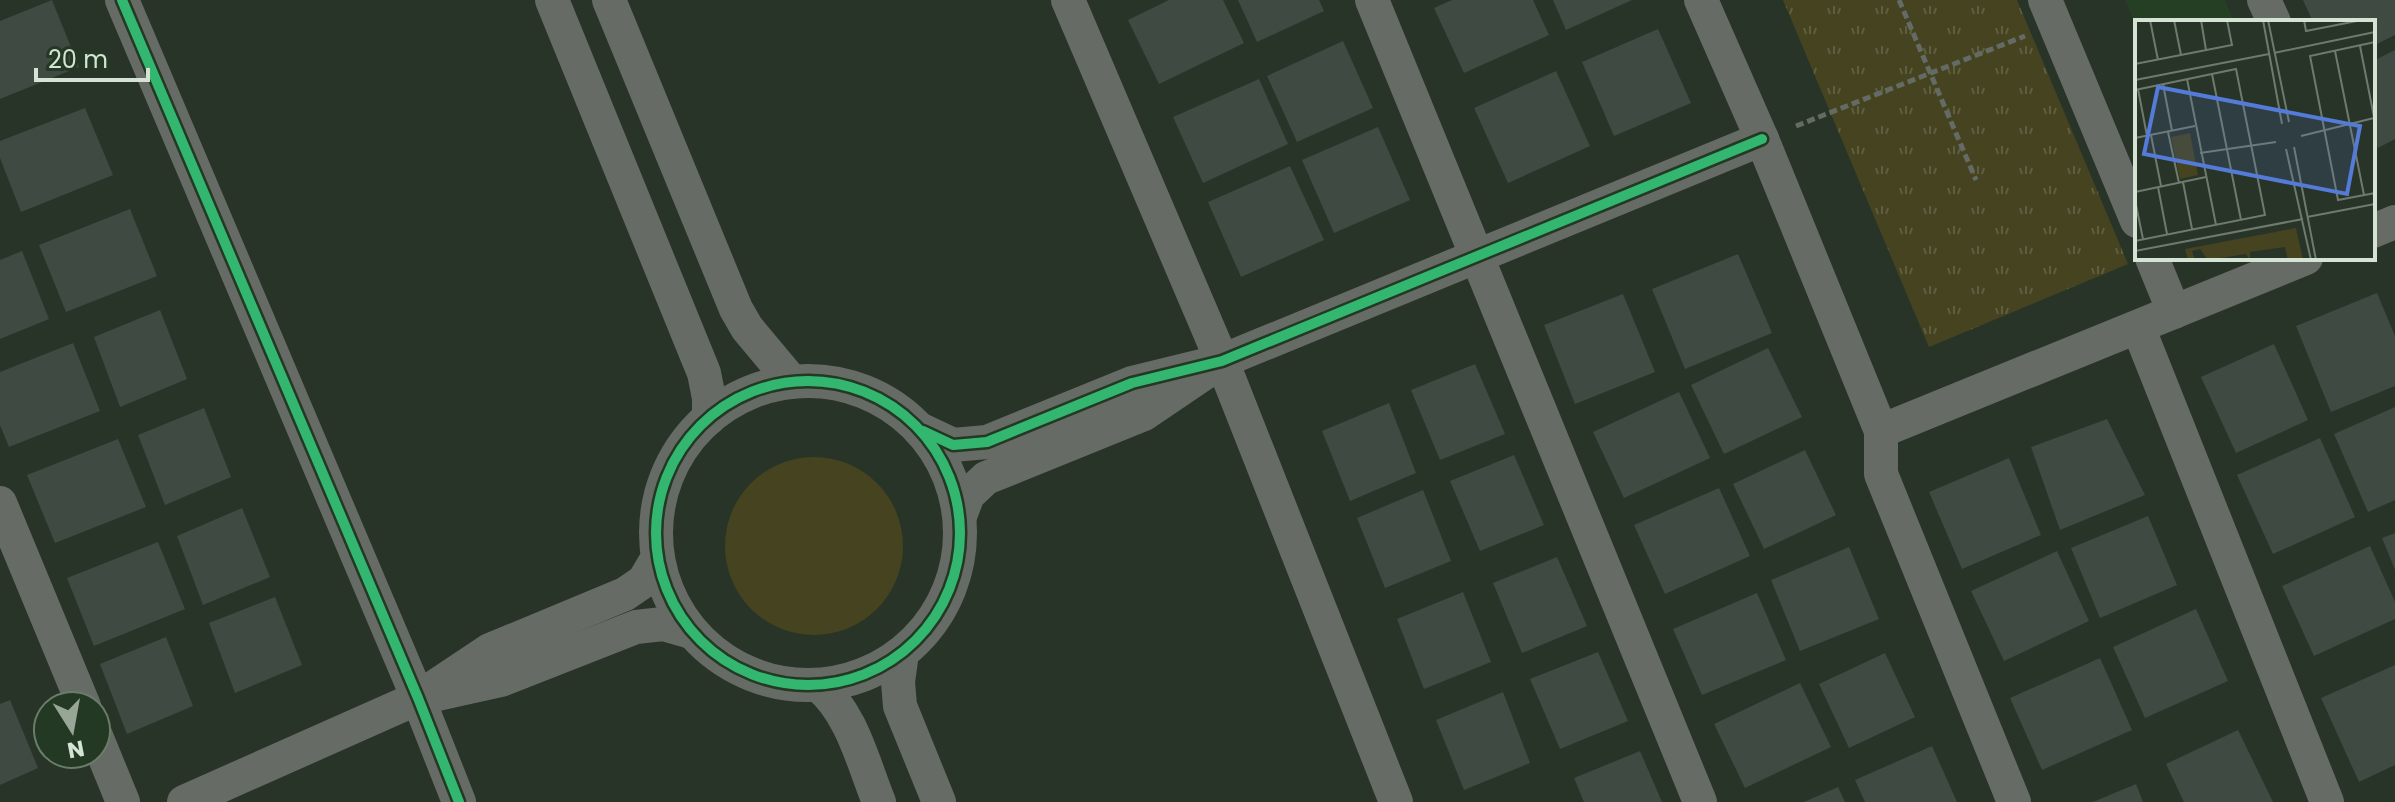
<svg xmlns="http://www.w3.org/2000/svg" width="2395" height="802" viewBox="0 0 2395 802" font-family="Poppins,sans-serif">
  <style>
    .built { fill: #253f25 }
    .grass { fill: #454320 }
    .park { fill: url(#park-tufts) }
    .building { fill: #3e4a42 }
    .lines { fill: none; stroke-linecap: round; stroke-linejoin: round }
    .path { stroke: #646b64; stroke-width: 5; stroke-dasharray: 8 4; stroke-linecap: butt }
    .minor { stroke: #676b65; stroke-width: 34 }
    .cycleway-casing { stroke: #233923; stroke-width: 15 }
    .cycleway { stroke: #33b770; stroke-width: 10 }
    .inset-road { fill: none; stroke: #6d7a6d; stroke-width: 2 }
    .view { fill: #547bd7; fill-opacity: 0.15; stroke: #547bd7; stroke-width: 4 }
    .inset-edge { fill: none; stroke: #d5e3d5; stroke-width: 4 }
  </style>
  <defs>
    <pattern id="park-tufts" width="24" height="20" patternUnits="userSpaceOnUse" patternTransform="scale(2)"><rect width="24" height="20" fill="#454320"/><path d="M3 7l-1-3M5 7V3M7 7l1-3M15 17l-1-3M17 17v-4M19 17l1-3" fill="none" stroke="#5f5e40"/></pattern>
  </defs>
  <rect width="100%" height="100%" fill="#283428"/>
  <polygon class="built" points="2125,0 2225,0 2234,22 2137,22 2137,28"/>
  <circle class="grass" cx="814" cy="546" r="89"/>
  <polygon class="park" points="1783,0 2017,0 2128,264 1929,347"/>
  <g class="building">
    <polygon points="52,0 79,67 0,99 0,21"/>
    <polygon points="1169,0 1223,0 1244,43 1159,84 1128,20"/>
    <polygon points="1238,0 1319,0 1324,11 1257,42"/>
    <polygon points="1452,0 1533,0 1549,35 1464,73 1434,8"/>
    <polygon points="1553,0 1632,0 1566,30"/>
    <polygon points="2303,0 2395,0 2395,35 2373,46 2373,22 2313,22"/>
    <polygon points="1658,29 1691,103 1614,136 1582,62"/>
    <polygon points="1343,41 1373,108 1297,142 1267,76"/>
    <polygon points="2395,50 2395,139 2378,148 2373,139 2373,61"/>
    <polygon points="1556,71 1590,146 1508,183 1474,108"/>
    <polygon points="1259,79 1288,144 1203,183 1173,117"/>
    <polygon points="85,108 113,175 21,212 0,158 0,141"/>
    <polygon points="1378,127 1410,200 1334,233 1302,160"/>
    <polygon points="1290,166 1324,240 1241,277 1208,202"/>
    <polygon points="130,209 157,276 66,312 39,245"/>
    <polygon points="22,251 49,319 0,339 0,260"/>
    <polygon points="1738,254 1772,333 1685,369 1652,289"/>
    <polygon points="2377,293 2395,336 2395,386 2331,412 2296,326"/>
    <polygon points="1623,294 1655,372 1575,404 1544,325"/>
    <polygon points="160,310 187,379 120,407 94,337"/>
    <polygon points="73,343 100,411 9,447 0,425 0,372"/>
    <polygon points="2274,344 2308,420 2236,453 2201,377"/>
    <polygon points="1768,348 1802,417 1724,454 1691,385"/>
    <polygon points="1475,364 1505,434 1440,460 1411,390"/>
    <polygon points="1679,392 1710,458 1624,498 1593,432"/>
    <polygon points="1389,403 1416,473 1350,501 1322,431"/>
    <polygon points="2395,407 2395,500 2368,512 2334,434"/>
    <polygon points="204,408 231,477 165,505 138,435"/>
    <polygon points="2107,419 2145,495 2060,530 2031,447"/>
    <polygon points="2320,438 2355,517 2273,554 2237,475"/>
    <polygon points="118,439 146,507 55,543 27,475"/>
    <polygon points="1805,450 1836,515 1764,549 1733,484"/>
    <polygon points="1514,455 1544,525 1480,551 1450,481"/>
    <polygon points="2009,458 2041,535 1962,569 1929,492"/>
    <polygon points="1719,488 1750,556 1665,594 1634,525"/>
    <polygon points="1423,490 1451,561 1385,588 1357,518"/>
    <polygon points="242,508 270,577 203,605 177,536"/>
    <polygon points="2148,516 2177,585 2100,618 2071,548"/>
    <polygon points="2395,533 2395,570 2382,538"/>
    <polygon points="158,542 185,609 94,646 67,578"/>
    <polygon points="2370,546 2395,602 2395,619 2314,656 2282,586"/>
    <polygon points="1849,547 1879,619 1800,651 1771,580"/>
    <polygon points="2057,551 2089,621 2004,661 1971,591"/>
    <polygon points="1557,557 1587,626 1522,653 1493,583"/>
    <polygon points="1463,592 1491,662 1424,689 1397,619"/>
    <polygon points="1757,593 1786,660 1702,695 1673,629"/>
    <polygon points="275,597 302,665 235,693 209,623"/>
    <polygon points="2196,609 2228,681 2145,718 2113,647"/>
    <polygon points="166,637 193,706 127,734 100,664"/>
    <polygon points="1598,652 1628,721 1560,749 1530,679"/>
    <polygon points="1885,653 1915,717 1849,748 1819,684"/>
    <polygon points="2100,658 2132,730 2042,770 2010,698"/>
    <polygon points="2395,665 2395,765 2359,782 2321,698"/>
    <polygon points="1800,683 1831,747 1745,788 1714,724"/>
    <polygon points="1503,692 1530,763 1464,790 1436,720"/>
    <polygon points="10,700 38,768 0,785 0,704"/>
    <polygon points="2238,730 2273,802 2184,802 2166,764"/>
    <polygon points="1932,746 1957,802 1865,802 1855,780"/>
    <polygon points="1640,751 1662,802 1584,802 1574,778"/>
    <polygon points="2136,784 2143,802 2093,802"/>
    <polygon points="1838,787 1845,802 1804,802"/>
  </g>
  <g class="lines">
    <g class="path">
      <polyline points="1899,0 1976,180"/>
      <polyline points="1796,126 2025,36"/>
    </g>
    <g class="minor">
      <polyline points="122,0 418,698 459,802"/>
      <polyline points="552,0 704,373 709,398 709,418"/>
      <polyline points="609,0 736,309 747,328 792,382"/>
      <polyline points="1068,0 1222,361 1396,802"/>
      <polyline points="1372,0 1700,802"/>
      <polyline points="1701,0 1762,139 1881,431 1881,474 2014,802"/>
      <polyline points="2045,0 2137,221"/>
      <polyline points="2264,0 2274,22"/>
      <polyline points="2373,231 2395,222"/>
      <polyline points="2152,258 2174,312"/>
      <polyline points="2138,327 2327,802"/>
      <circle cx="808" cy="533" r="152"/>
      <polyline points="919,429 953,445 987,442 1132,383 1222,361 1762,139"/>
      <polyline points="1881,431 2306,258"/>
      <polyline points="0,503 84,706"/>
      <polyline points="960,516 968,495 986,478 1144,414 1206,372"/>
      <polyline points="902,653 898,682 900,706 939,802"/>
      <path d="M818 685C852 713 863 763 879 802"/>
      <polyline points="438,694 501,680 636,627 663,624 691,632"/>
      <polyline points="96,736 123,802"/>
      <polyline points="184,802 418,698 490,650 625,594 644,581 657,559"/>
    </g>
    <g class="cycleway-casing">
      <g id="cycleway">
        <polyline points="122,0 418,698 459,802"/>
        <circle cx="808" cy="533" r="152"/>
        <polyline points="923,431 953,445 987,442 1132,383 1222,361 1762,139"/>
      </g>
    </g>
    <use href="#cycleway" class="cycleway"/>
  </g>
  <g transform="translate(2135 20)">
    <rect width="240" height="240" fill="#283428"/>
    <path d="M161 208 168 240H153L150 227 115 232V240L111 234 73 240 65 229 57 231 60 240H53L50 229Z" fill="#454320"/>
    <path d="M55 113 63 155 45 159 36 117Z" fill="#454320"/>
    <path class="inset-road" d="M15 0 23 40M39 0 46 35M66 0 71 30M128 0 147 104M133 0 154 102M169 0 171 11 227 0M240 22 175 36 203 180 240 173M225 26 240 102M200 31 229 175M139 33 240 12M0 44 97 25 92 0M77 54 106 200M52 59 81 205M0 60 134 34M28 64 37 111M3 69 12 116M0 70 101 49 130 195 0 221M33 112 44 163M16 115 26 166M166 116 239 98M0 118 60 106M159 127 181 240M151 129 176 240M65 133 141 122M48 162 57 209M23 167 32 214M0 172 71 157M0 180 8 219M172 197 240 184M0 231 168 199"/>
    <path class="view" d="M23 67 225 106 212 174 9 134Z"/>
    <rect width="240" height="240" class="inset-edge"/>
  </g>
  <g transform="translate(72 730) rotate(169)"><circle r="38" fill="#233923" stroke="#6a7d6a" stroke-width="2"/>
  <path d="M0-6L14 30L0 20L-14 30Z" fill="#98a698"/>
  <text y="-12" font-size="22" font-weight="bold" text-anchor="middle" fill="#d5e3d5">N</text>
  </g>
  <path d="M36 68v12h112v-12" fill="none" stroke="#d5e3d5" stroke-width="4"/>
  <text x="48" y="68" font-size="24" fill="#d5e3d5" stroke="#233923" stroke-width="6" paint-order="stroke">20 m</text>
</svg>
